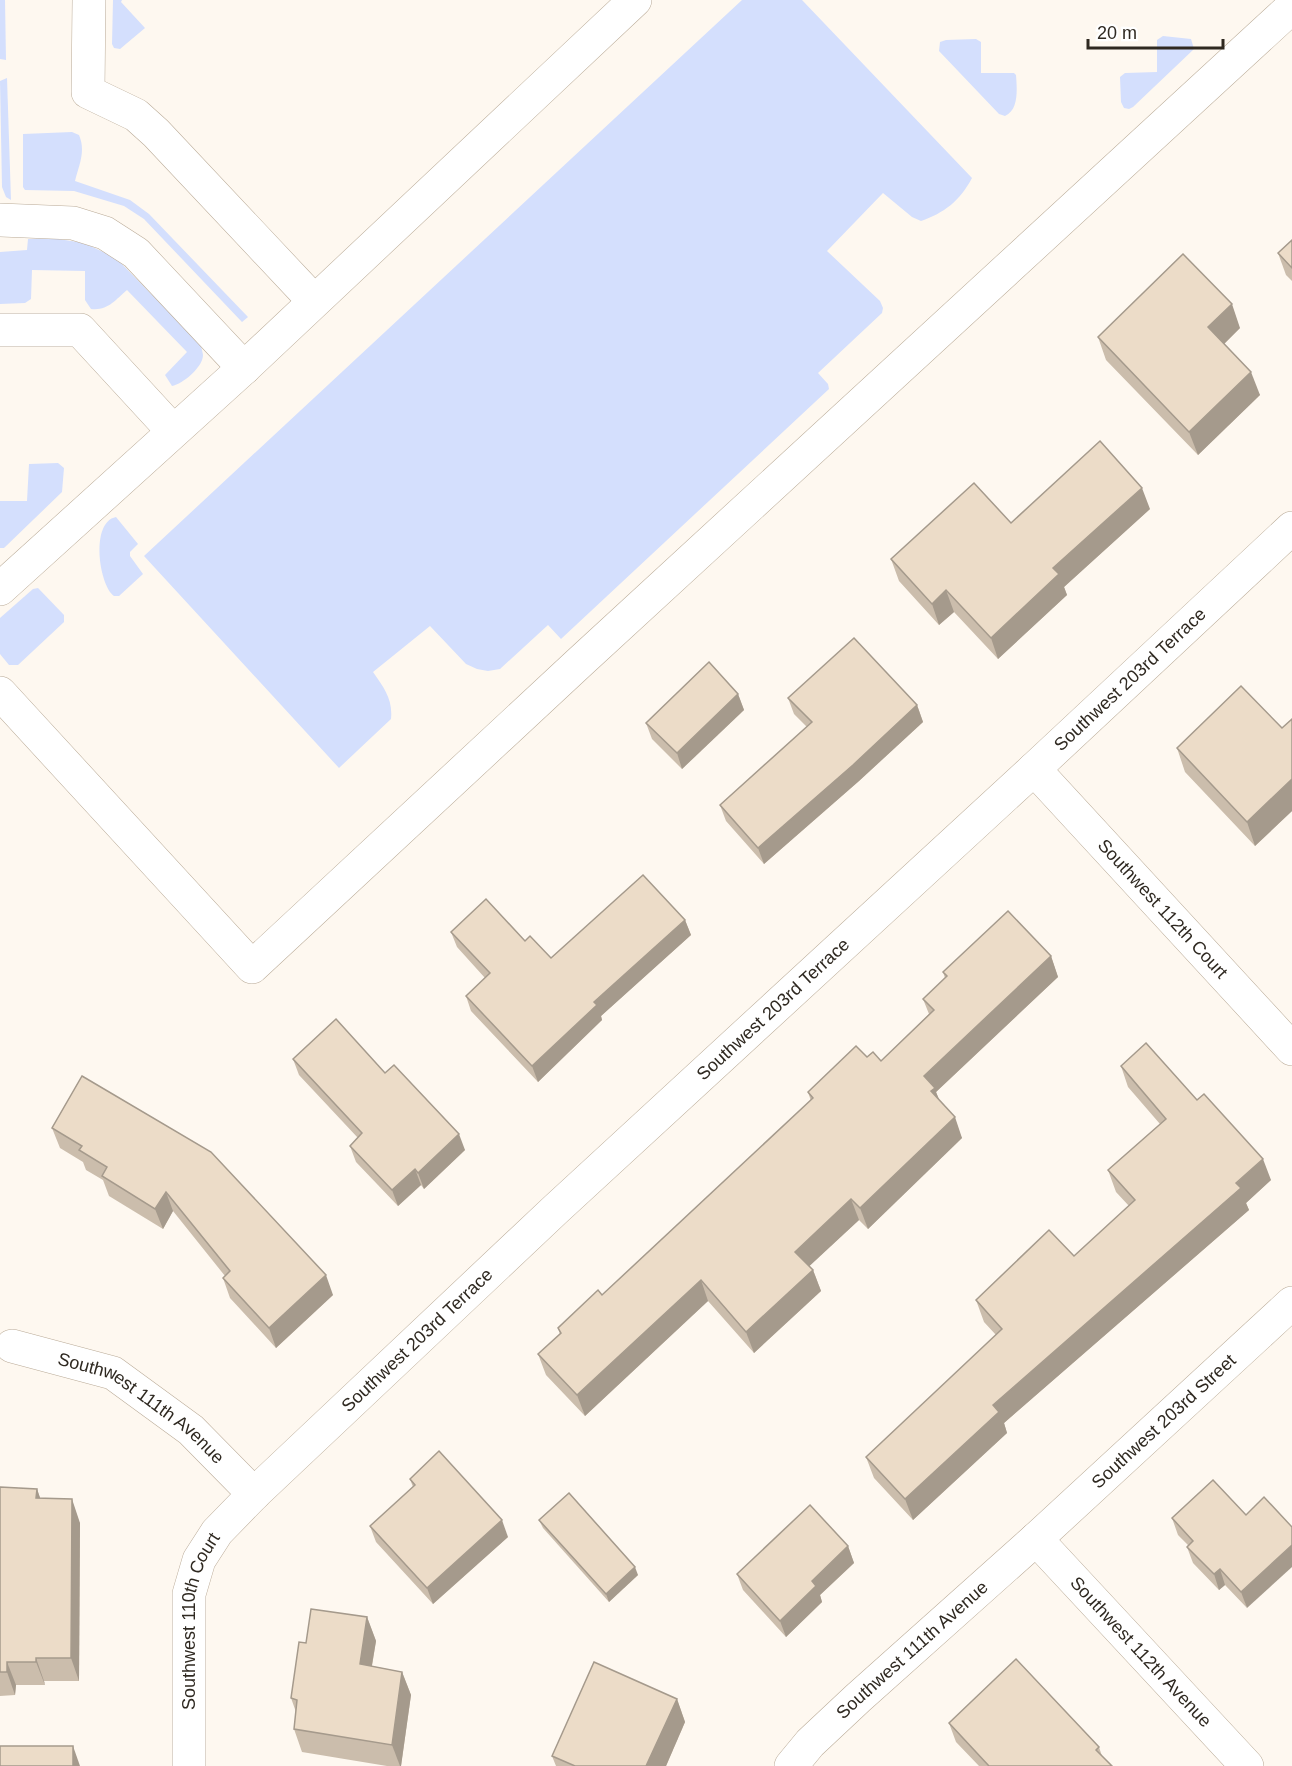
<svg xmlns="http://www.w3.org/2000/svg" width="1292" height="1766" viewBox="0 0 1292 1766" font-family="Arial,sans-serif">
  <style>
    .green { fill: #d4dffd }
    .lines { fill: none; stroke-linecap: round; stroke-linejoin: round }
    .minor-casing { stroke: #baab98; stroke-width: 34 }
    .minor { stroke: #fff; stroke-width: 33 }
    .wall { fill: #cbbdac }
    .shaded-wall { fill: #a59a8c }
    .building { fill: #ecdcc8; stroke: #a59a8c; stroke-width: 1.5 }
    .labels { text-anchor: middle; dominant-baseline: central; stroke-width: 6; stroke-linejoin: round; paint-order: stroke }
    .street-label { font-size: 18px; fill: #2f2921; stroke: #fff }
  </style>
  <rect width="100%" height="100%" fill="#fef8f0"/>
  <g class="green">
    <polygon points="0,0 5,0 6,60 0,59"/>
    <polygon points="113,0 122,0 121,2 145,28 120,49 114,48 112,44"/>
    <path d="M742 0H802L972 178C960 201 944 213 921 221L912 217 883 193 827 251 880 301 883 308 882 313 818 373 828 384 829 389 561 639 548 625 500 669 488 671 477 669 466 664 430 626 373 672C384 688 393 699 391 719L339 768 144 556Z"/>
    <polygon points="1163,36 1191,39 1194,49 1133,107 1129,109 1124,108 1121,102 1120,77 1125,73 1157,72 1157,40"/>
    <path d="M976 39 981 42V73H1014L1016 75C1017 89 1019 110 1005 116L999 114 939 51 940 42 946 40Z"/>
    <polygon points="7,78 11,200 6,197 2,187 0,81"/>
    <path d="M72 132 79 135C86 151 79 165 75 181L130 200 149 214 248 317 242 322 144 219 124 206 74 191 25 190 23 187V134Z"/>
    <path d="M52 238 84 243 116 258 201 345C201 347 203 353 203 355 203 367 183 384 172 386L165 375 187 352 127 290C115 300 108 311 91 309L85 300V271L32 270 31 299 25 303 0 304V252L27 250 28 239Z"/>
    <polygon points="58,463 64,468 62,492 4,548 0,548 0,501 27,501 29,464"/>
    <path d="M116 517 138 544 130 552V556L143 574 119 596H114C99 585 90 522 116 517Z"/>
    <polygon points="38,588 64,615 64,622 18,665 9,665 0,654 0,618 33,589"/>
  </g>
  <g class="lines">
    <g class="minor-casing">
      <g id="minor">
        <polyline points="89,0 88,92 136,115 156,133 314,301"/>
        <polyline points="0,220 73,223 105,233 136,253 244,368"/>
        <polyline points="0,330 80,330 173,431"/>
        <polyline points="0,589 244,368 635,0"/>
        <polyline points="0,693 252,967 580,662 1292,7"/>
        <path id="s1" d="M1034 769 1292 1049"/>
        <path id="s2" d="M12 1346 113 1373 191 1430 254 1494"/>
        <path id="s3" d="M1036 1539 1247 1766"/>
        <path id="s4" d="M189 1766V1594L199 1560 217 1532 254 1494 555 1210 1034 769 1292 528"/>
        <path id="s5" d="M791 1766 810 1743 858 1698 1036 1539 1292 1303"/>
      </g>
    </g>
    <use href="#minor" class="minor"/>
  </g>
  <g class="wall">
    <polygon points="1292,240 1292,281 1286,275 1278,253"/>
    <polygon points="1240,328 1224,344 1260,395 1198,455 1106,360 1098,337"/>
    <polygon points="1150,509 1064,587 1067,595 998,659 954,612 939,625 899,581 891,559 1011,523"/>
    <polygon points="738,694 744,710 682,769 652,739 646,723"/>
    <polygon points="788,698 917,705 923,722 859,781 764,864 726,821 720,805 807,727 794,714"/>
    <polygon points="1292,719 1292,811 1255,846 1185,772 1177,748 1282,728"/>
    <polygon points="685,920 691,935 601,1016 602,1020 538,1082 471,1011 466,996 485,978 457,947 451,932 551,958"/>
    <polygon points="1051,956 1058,977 936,1092 939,1100 962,1138 868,1229 859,1220 809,1266 813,1270 821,1291 754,1353 708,1301 585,1416 546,1375 538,1354 560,1334 558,1328 602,1295 811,1101 808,1092 867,1057 881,1061 929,1014 923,999 945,978 943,972"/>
    <polygon points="293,1059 385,1073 465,1150 424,1189 421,1185 398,1206 356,1162 350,1146 358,1138 299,1075"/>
    <polygon points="1121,1066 1271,1180 1246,1203 1249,1210 1004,1423 1007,1433 913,1520 874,1478 866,1457 996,1335 984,1322 976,1300 1074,1256 1129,1206 1116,1192 1108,1170 1160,1124 1128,1087"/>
    <polygon points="82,1076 333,1295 276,1348 230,1298 223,1278 225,1276 173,1211 163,1229 109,1196 103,1180 86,1170 83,1162 60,1148 52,1128"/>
    <polygon points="410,1479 508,1537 433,1604 376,1542 370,1526 413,1487"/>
    <polygon points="1213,1480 1247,1608 1225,1585 1219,1590 1193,1563 1187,1547 1188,1545 1178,1535 1172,1518"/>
    <polygon points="0,1487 37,1489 40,1498 80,1523 79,1681 44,1681 45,1685 16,1685 15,1695 0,1696"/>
    <polygon points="539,1520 638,1575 609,1602 543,1528"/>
    <polygon points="848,1546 854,1563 820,1595 822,1602 786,1637 743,1590 737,1574"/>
    <polygon points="367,1617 376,1641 372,1666 402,1672 411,1695 401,1766 387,1766 302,1752 294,1729 296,1712 291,1698 306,1643"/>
    <polygon points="677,1699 685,1722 666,1766 556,1766 552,1756"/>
    <polygon points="949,1723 1099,1747 1102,1756 1112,1766 979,1766 956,1742"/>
  </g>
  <g class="shaded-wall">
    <polygon points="1232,304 1240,328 1217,351 1208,327"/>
    <polygon points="1251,372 1260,395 1198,455 1189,432"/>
    <polygon points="1142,488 1150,509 1064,587 1067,595 998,659 991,638 1053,568"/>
    <polygon points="946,590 954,612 939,625 932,604"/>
    <polygon points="738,694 744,710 682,769 677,753"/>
    <polygon points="917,705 923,722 859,781 764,864 758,848"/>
    <polygon points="1292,779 1292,811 1255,846 1247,822"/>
    <polygon points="685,920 691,935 601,1016 602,1020 538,1082 532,1066 594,1002"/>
    <polygon points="1051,956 1058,977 936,1092 943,1109 939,1112 924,1076"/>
    <polygon points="955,1117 962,1138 868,1229 860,1208"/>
    <polygon points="459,1134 465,1150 424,1189 418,1173"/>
    <polygon points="1263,1159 1271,1180 1246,1203 1249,1210 1004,1423 1007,1433 913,1520 905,1499 993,1405"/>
    <polygon points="415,1169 421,1185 398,1206 392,1190"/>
    <polygon points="166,1192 173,1211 163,1229 155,1209"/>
    <polygon points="851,1199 859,1220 802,1273 795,1252"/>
    <polygon points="813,1270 821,1291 754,1353 746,1332"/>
    <polygon points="326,1275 333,1295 276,1348 269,1328"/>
    <polygon points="701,1280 708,1301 585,1416 577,1395"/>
    <polygon points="37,1489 45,1512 36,1498"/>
    <polygon points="72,1499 80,1523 79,1681 71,1658"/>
    <polygon points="502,1520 508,1537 433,1604 427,1588"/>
    <polygon points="1292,1545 1292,1567 1247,1608 1241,1592"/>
    <polygon points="848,1546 854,1563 820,1595 822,1602 786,1637 780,1621 812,1581"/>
    <polygon points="635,1567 638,1575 609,1602 606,1594"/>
    <polygon points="1220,1569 1225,1585 1219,1590 1214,1574"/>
    <polygon points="367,1617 376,1641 368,1688 360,1664"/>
    <polygon points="36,1658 44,1681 45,1685 36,1662"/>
    <polygon points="7,1662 16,1685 15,1695 7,1672"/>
    <polygon points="402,1672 411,1695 401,1766 400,1766 392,1745"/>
    <polygon points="677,1699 685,1722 666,1766 646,1766"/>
    <polygon points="73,1746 80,1766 73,1766"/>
  </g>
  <g class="building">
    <polygon points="1292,240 1292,268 1278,253"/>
    <polygon points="1183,254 1232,304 1208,327 1251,372 1189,432 1098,337"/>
    <polygon points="1100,441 1142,488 1053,568 1059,574 991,638 946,590 932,604 891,559 974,483 1011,523"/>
    <polygon points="854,638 917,705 853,765 758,848 720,805 812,722 788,698"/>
    <polygon points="709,662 738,694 677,753 646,723"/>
    <polygon points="1241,686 1282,728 1292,719 1292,779 1247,822 1177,748"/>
    <polygon points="643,875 685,920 594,1002 597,1005 532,1066 466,996 490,973 451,932 486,899 525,941 530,936 551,958"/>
    <polygon points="1008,911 1051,956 924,1076 935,1088 931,1091 955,1117 860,1208 851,1199 795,1252 813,1270 746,1332 701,1280 577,1395 538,1354 561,1333 558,1328 598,1290 602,1295 813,1098 808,1092 856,1046 867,1057 873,1052 881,1061 934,1010 923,999 947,976 943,972"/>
    <polygon points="336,1019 385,1073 394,1065 459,1134 418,1173 415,1169 392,1190 350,1146 362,1133 293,1059"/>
    <polygon points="1146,1043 1197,1100 1204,1094 1263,1159 1236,1183 1241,1188 993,1405 999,1412 905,1499 866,1457 1002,1329 976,1300 1049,1230 1074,1256 1135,1200 1108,1170 1166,1119 1121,1066"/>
    <polygon points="82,1076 211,1152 326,1275 269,1328 223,1278 230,1271 166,1192 155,1209 102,1176 107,1167 79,1150 82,1146 52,1128"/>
    <polygon points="439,1451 502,1520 427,1588 370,1526 415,1485 410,1479"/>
    <polygon points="1213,1480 1246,1515 1264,1497 1292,1527 1292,1545 1241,1592 1220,1569 1214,1574 1187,1547 1193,1541 1172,1518"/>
    <polygon points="0,1487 37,1489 36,1498 72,1499 71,1658 36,1658 36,1662 7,1662 7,1672 0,1672"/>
    <polygon points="569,1493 635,1567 606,1594 539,1520"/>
    <polygon points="810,1505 848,1546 812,1581 816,1586 780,1621 737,1574"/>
    <polygon points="311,1609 367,1617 360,1664 402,1672 392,1745 294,1729 297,1700 291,1698 299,1642 306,1643"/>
    <polygon points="1016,1659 1099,1747 1096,1750 1112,1766 989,1766 949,1723"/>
    <polygon points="594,1662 677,1699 646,1766 575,1766 552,1756"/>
    <rect x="0" y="1746" width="73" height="20"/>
  </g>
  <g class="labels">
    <g class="street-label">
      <text stroke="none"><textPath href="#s4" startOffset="1490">Southwest 203rd Terrace</textPath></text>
      <text stroke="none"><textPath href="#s1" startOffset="190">Southwest 112th Court</textPath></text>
      <text stroke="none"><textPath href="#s4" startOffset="1004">Southwest 203rd Terrace</textPath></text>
      <text stroke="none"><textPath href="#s4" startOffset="518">Southwest 203rd Terrace</textPath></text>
      <text stroke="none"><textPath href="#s2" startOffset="146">Southwest 111th Avenue</textPath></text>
      <text stroke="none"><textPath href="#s5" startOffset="508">Southwest 203rd Street</textPath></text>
      <text stroke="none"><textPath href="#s4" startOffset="147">Southwest 110th Court</textPath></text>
      <text stroke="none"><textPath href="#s5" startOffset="168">Southwest 111th Avenue</textPath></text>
      <text stroke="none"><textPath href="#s3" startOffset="154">Southwest 112th Avenue</textPath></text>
    </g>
  </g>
  <path d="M1088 39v9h135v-9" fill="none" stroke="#2f2921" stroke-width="3"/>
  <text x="1097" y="39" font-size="18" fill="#2f2921" stroke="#ffffff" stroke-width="4.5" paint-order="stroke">20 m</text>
</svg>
